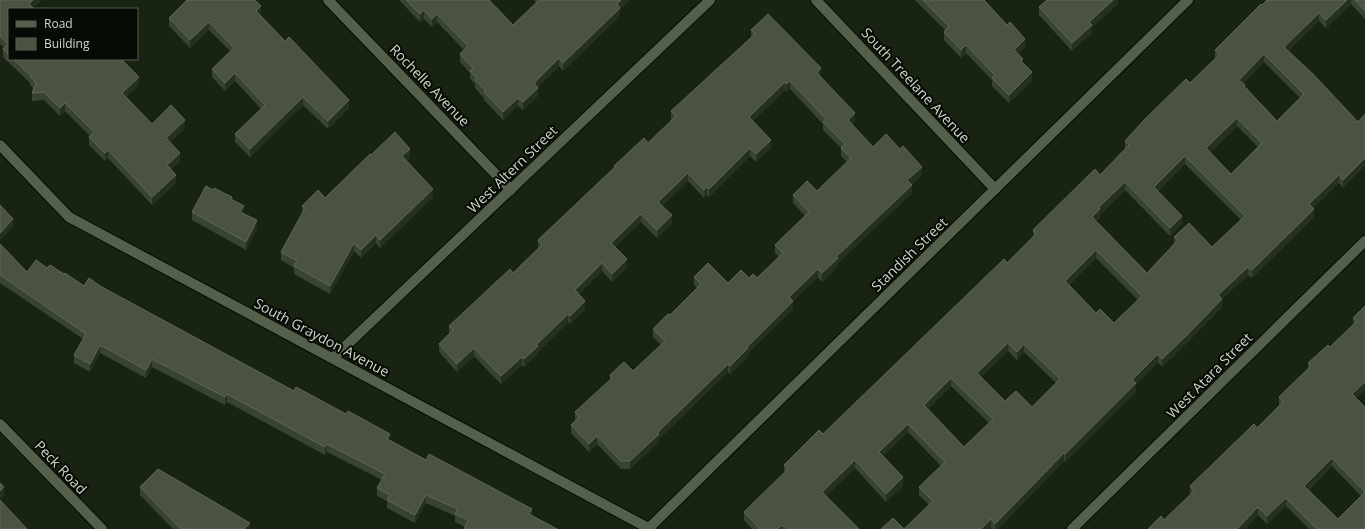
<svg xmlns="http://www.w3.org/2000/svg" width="1365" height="529" viewBox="0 0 1365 529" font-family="'Open Sans',sans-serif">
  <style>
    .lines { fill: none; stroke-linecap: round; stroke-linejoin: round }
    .minor-casing { stroke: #050c01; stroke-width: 12 }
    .minor { stroke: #55604c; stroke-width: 10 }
    .wall { fill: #394332; fill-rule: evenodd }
    .shaded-wall { fill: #26301e }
    .building { fill: #4a5342; stroke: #5f6858; fill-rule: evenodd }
    .labels { text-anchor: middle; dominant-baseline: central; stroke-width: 4; stroke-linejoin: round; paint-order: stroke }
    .street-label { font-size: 14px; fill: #d0d7cb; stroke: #070b05 }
  </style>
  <rect width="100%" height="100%" fill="#192311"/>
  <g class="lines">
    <g class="minor-casing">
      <g id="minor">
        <polyline points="328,0 511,190"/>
        <polyline points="816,0 995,189"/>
        <polyline points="0,145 69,217 650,529"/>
        <polyline points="333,358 710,0"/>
        <polyline points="0,424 102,529"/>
        <polyline points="649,528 1188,0"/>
        <polyline points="1072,529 1365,241"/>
      </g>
    </g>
    <use href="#minor" class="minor"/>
  </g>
  <g class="wall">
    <polygon points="0,0 41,0 33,8 9,9 9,59 121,59 139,85 126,97 152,124 185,128 170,142 180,161 171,169 176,183 152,205 108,158 105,161 89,145 89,137 90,136 65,111 60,116 44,100 32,101 32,93 34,89 30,85 30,83 3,57 3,49 4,48 0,44"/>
    <polygon points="399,0 489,0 513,25 536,3 534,0 629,0 620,9 620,16 563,71 559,66 538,87 538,96 523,110 518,106 503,120 484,100 484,98 475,88 475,84 470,79 470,73 460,62 460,54 464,50 437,22 432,27 424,19 420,22"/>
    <polygon points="915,0 984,0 1025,47 1018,54 1032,80 1009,103 992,86 992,80 966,53 961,58 944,40 944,32 945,30"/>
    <polygon points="1118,0 1118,4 1092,27 1092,33 1072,51 1039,15 1039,7"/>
    <path d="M1267 0H1365V19L1351 4 1326 28 1319 21 1288 51 1358 122 1343 188 1339 183 1313 208 1314 217 1252 278 1248 275 1222 299V307L1186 344 1162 367 1158 362 1136 384V392L1065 462 1064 461 998 529H992L991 527 989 529H904L929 505 919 495V487L941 466 908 432 883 456 903 486 886 502 855 468 826 496 859 529H752L744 520V512L784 473V465L823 434 1007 263 1033 237V230L1100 175 1125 149V141L1190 83 1215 59V50ZM1264 62 1300 98 1277 121 1245 87 1243 84ZM1237 126 1258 147 1231 174 1210 153ZM1185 164 1241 220 1212 247 1174 237V244L1147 273 1096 221 1100 218V215L1125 190 1170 236 1182 224 1158 191ZM1096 258 1138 300 1114 323 1096 313 1069 285ZM1008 351 1017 360 1024 352 1056 383 1032 407 1005 401 981 377ZM951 386 989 423 964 447 928 409Z"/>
    <polygon points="261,14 260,15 349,108 328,129 303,105 250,157 235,142 235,134 261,109 235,81 225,91 212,77 212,69 230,51 209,30 190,48 169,26 169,18"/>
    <polygon points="751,30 821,76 820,77 855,121 852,124 873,147 922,175 911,185 912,193 838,263 838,266 822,282 818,277 793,301 793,309 748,353 748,356 730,374 728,372 659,439 659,442 630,469 621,469 597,444 589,452 571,433 571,425 575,421 575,412 610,380 610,375 633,371 661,345 653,337 653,329 670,315 697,288 694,285 694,277 728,283 749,278 757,278 779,257 775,253 775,245 805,216 793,203 793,195 817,191 847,162 841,156 841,148 823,130 823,124 790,89 786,92 785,90 753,121 771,148 756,162 750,156 709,197 707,195 704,198 688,181 662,206 672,223 657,238 641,222 615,247 627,267 612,282 602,271 579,294 585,309 570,324 568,322 538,352 538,354 524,367 522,365 501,384 490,373 474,356 457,372 439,352 439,344 449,334 449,326 513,273 538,248 538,240 614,168 614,166 648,143 672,120 671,119 671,111 751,38"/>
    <polygon points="371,155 410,157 406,161 433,197 380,248 376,243 361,258 354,251 330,294 294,274 294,268 281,260 281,252 302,214 302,206 325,198"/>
    <polygon points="213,190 232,199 257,228 246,250 192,220 192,212"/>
    <polygon points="0,244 27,272 47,268 64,274 84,286 100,286 294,391 390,440 426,460 532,509 465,527 455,522 455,516 426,503 415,523 387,508 387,501 377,496 377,488 382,480 327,452 325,455 227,402 225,405 152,367 146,378 100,353 90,372 74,363 74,355 83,339 0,283"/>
    <path d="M1365 306V390L1356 398 1365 407V529H1309L1286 506 1267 524 1258 515 1245 529H1148L1164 520 1190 495V486L1257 428 1279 406V397L1308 368V363L1330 347 1353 325V318ZM1332 466 1361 496 1338 519 1309 490Z"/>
    <polygon points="140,487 250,529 173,529 140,495"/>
  </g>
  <g class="shaded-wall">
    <polygon points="33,0 41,0 32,9 29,4"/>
    <polygon points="621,0 629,0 620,9 620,16 563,71 563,63"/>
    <polygon points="1113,0 1118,0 1118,4 1092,27 1092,33 1072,51 1072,43 1089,22"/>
    <polygon points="1347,0 1351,0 1351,4 1326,28 1326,20"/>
    <polygon points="261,6 261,14 256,19 256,11"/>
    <polygon points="424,10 424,19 420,22 420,14"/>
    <polygon points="1319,13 1319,21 1284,55 1284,47"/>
    <polygon points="437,14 437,22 432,27 432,19"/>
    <polygon points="209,22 209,30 190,48 190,40"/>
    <polygon points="1025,39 1025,47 1014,58 1014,50"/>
    <polygon points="966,45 966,53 961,58 961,50"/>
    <polygon points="1264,54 1264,62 1239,88 1239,80"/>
    <polygon points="559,58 559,66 534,91 534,83"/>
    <polygon points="821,68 821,76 817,81 817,73"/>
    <polygon points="1032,72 1032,80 1009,103 1009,95"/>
    <polygon points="235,73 235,81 225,91 225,83"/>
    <polygon points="139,77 139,85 122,101 122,93"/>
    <polygon points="790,81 790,89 786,92 786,84"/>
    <polygon points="785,82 785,90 749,125 749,117"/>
    <polygon points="538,88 538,96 523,110 523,102"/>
    <polygon points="303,97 303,105 250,157 250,149"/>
    <polygon points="518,98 518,106 503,120 503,112"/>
    <polygon points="349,100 349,108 328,129 328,121"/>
    <polygon points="65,103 65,111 60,116 60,108"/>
    <polygon points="855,113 855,121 848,128 848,120"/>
    <polygon points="1237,118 1237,126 1206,157 1206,148"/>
    <polygon points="185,120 185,128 166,146 166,138"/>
    <polygon points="771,140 771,148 756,162 756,154"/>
    <polygon points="750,148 750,156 709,197 709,189"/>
    <polygon points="410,149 410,157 402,164 402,156"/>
    <polygon points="108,150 108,158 105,161 105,153"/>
    <polygon points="180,153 180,161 167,173 167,165"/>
    <polygon points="1185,156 1185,164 1154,195 1154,187"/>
    <polygon points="1365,158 1365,166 1343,188 1343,180"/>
    <polygon points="922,167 922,175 907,188 907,180"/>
    <polygon points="688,173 688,181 658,210 658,202"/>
    <polygon points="176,175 176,183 152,205 152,197"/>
    <polygon points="1339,175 1339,183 1309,212 1309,204"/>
    <polygon points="1125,182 1125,190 1100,215 1100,218 1092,225 1092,217 1098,208"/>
    <polygon points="912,185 912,193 838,263 838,266 822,282 822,273 836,257"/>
    <polygon points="707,187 707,195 704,198 704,190"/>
    <polygon points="433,189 433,197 380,248 380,240"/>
    <polygon points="244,206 244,214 240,212"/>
    <polygon points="1314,209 1314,217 1252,278 1252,270"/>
    <polygon points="641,214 641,222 611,251 611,243"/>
    <polygon points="672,215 672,223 657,238 657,230"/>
    <polygon points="1182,216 1182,224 1170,236 1170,228"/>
    <polygon points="13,219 13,227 0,241 0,233"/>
    <polygon points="257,220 257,228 246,250 246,242"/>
    <polygon points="376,235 376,243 361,258 361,250"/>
    <polygon points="354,243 354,251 330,294 330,286"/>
    <polygon points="1096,250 1096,258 1065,289 1065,281"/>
    <polygon points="627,259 627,267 612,282 612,274"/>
    <polygon points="602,263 602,271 575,298 575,290"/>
    <polygon points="1248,267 1248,275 1222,299 1222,307 1186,344 1162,367 1162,359 1218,295"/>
    <polygon points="818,269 818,277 793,301 793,309 748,353 748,356 730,374 730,366 789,297"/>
    <polygon points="585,301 585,309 570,324 570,316"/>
    <polygon points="568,314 568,322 538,352 538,354 524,367 524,359 536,345"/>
    <polygon points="1008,343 1008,351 977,381 977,373"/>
    <polygon points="1024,344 1024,352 1017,360 1017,352"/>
    <polygon points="100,345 100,353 90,372 90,364"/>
    <polygon points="474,348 474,356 457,372 457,364"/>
    <polygon points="1158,354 1158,362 1136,384 1136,392 1065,462 1065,454 1132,380"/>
    <polygon points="522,357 522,365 501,384 501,376"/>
    <polygon points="152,359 152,367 146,378 146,370"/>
    <polygon points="728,364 728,372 659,439 659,442 630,469 630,461 657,433"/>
    <polygon points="951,378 951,386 924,413 924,405"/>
    <polygon points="1365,382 1365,390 1352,402 1352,394"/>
    <polygon points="227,394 227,402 225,405 225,397"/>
    <polygon points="908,424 908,432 879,460 879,452"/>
    <polygon points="390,434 390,442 387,439"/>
    <polygon points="597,436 597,444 589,452 589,444"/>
    <polygon points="327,444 327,452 325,455 325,447"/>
    <polygon points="1064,453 1064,461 998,529 995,529 995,524"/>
    <polygon points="1332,458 1332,466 1304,494 1304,486"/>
    <polygon points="855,460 855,468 822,500 822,492"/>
    <polygon points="903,477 903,486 886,502 886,494"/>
    <polygon points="4,487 4,495 0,499 0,491"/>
    <polygon points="426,495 426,503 415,523 415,515"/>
    <polygon points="1286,498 1286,506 1267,524 1267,516"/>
    <polygon points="1258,507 1258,515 1245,529 1237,529"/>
    <polygon points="532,509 532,517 529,514"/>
    <polygon points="991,519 991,527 989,529 981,529"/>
    <polygon points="250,523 250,529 244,529"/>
    <polygon points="782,525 782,529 778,529"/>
  </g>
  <g class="building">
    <polygon points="0,0 33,0 29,4 34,9 9,9 9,55 3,49 8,44 0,36"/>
    <polygon points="187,0 255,0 261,6 256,11 285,41 289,37 349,100 328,121 303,97 250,149 235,134 265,105 235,73 225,83 212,69 234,48 209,22 190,40 169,18"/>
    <polygon points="406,0 489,0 513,25 539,0 621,0 617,4 620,8 563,63 559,58 534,83 538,88 523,102 518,98 503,112 484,92 486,91 475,80 477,78 470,71 473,68 460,54 468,46 437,14 432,19 424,10 420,14"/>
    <polygon points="923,0 984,0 1007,25 1010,22 1025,39 1014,50 1023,59 1021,61 1032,72 1009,95 992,78 995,75 966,45 961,50 944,32 949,26"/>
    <polygon points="1047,0 1113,0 1089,22 1092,25 1072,43 1039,7"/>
    <path d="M1267 0H1347L1326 20 1319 13 1284 47 1314 75 1358 122 1365 114V158L1343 180 1339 175 1309 204 1314 209 1252 270 1248 267 1218 295 1222 299 1186 336 1162 359 1158 354 1132 380 1136 383 1065 454 1064 453 995 524 991 519 981 529H904L933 501 919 487 945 462 908 424 879 452 903 477 886 494 855 460 822 492 859 529H787L782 525 778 529H760L744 512 788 469 784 465 819 430 823 434 1004 259 1007 263 1036 234 1033 230 1095 169 1100 175 1129 145 1125 141 1145 119 1186 79 1190 83 1219 55 1215 50 1261 4 1262 5ZM1264 54 1304 94 1277 121 1244 86 1245 85 1239 80ZM1237 118 1262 143 1231 174 1206 148ZM1185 156 1245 216 1212 247 1189 223 1174 237 1178 240 1147 273 1092 217 1100 209 1098 208 1125 182 1170 228 1182 216 1154 187ZM1096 250 1142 296 1114 323 1100 309 1096 313 1065 281ZM1008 343 1017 352 1024 344 1060 379 1032 407 1016 391 1005 401 977 373ZM951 378 993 419 964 447 924 405Z"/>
    <polygon points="1355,0 1365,0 1365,11"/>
    <polygon points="768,14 821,68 817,73 855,113 848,120 873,147 886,134 900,149 903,146 922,167 907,180 912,185 836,257 838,258 822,273 818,269 789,297 793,301 747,347 748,348 730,366 728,364 657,433 659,434 630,461 621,461 597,436 589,444 571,425 579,417 575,412 612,378 610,375 624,362 633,371 665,341 653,329 668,314 670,315 701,284 694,277 708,263 728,283 741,270 749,278 753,274 757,278 783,253 775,245 809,212 793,195 807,181 817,191 851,158 841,148 845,144 823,122 826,119 790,81 786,84 785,82 749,117 771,140 756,154 750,148 709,189 707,187 704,190 688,173 658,202 672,215 657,230 641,214 611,243 627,259 612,274 602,263 575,290 585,301 570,316 568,314 536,345 538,346 524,359 522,357 501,376 490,365 474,348 457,364 439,344 453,330 449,326 510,269 513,273 542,245 538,240 615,167 614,166 644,138 648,143 676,116 671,111 755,34 751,30"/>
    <polygon points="13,59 121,59 139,77 122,93 152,124 171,105 185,120 166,138 180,153 167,165 176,175 152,197 108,150 105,153 89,137 94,132 65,103 60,108 44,92 32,93 36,83 30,77 31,76"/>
    <polygon points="395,132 410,149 402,156 433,189 380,240 376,235 361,250 354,243 330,286 294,266 297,261 281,252 305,208 302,206 318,190 325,198 370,154 371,155"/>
    <polygon points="206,186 213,190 214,188 232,197 231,199 244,206 240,212 257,220 246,242 192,212"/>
    <polygon points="0,205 13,219 0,233"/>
    <polygon points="0,244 27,272 36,260 47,268 50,265 64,274 65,273 84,286 89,278 100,286 294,391 296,387 346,414 348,411 390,434 387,439 426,460 429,454 532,509 529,514 557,529 464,529 468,520 455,514 458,509 426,495 415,515 387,500 390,495 377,488 385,474 327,444 325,447 227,394 225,397 152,359 146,370 100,345 90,364 74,355 86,334 0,275"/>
    <path d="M1365 306V382L1352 394 1365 407V529H1317L1286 498 1267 516 1258 507 1237 529H1148L1161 516 1164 520 1194 491 1190 486 1254 424 1257 428 1283 402 1279 397 1311 366 1308 363 1328 345 1330 347 1357 321 1353 318ZM1332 458 1365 492 1338 519 1304 486Z"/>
    <polygon points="158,469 250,523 244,529 188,529 187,528 186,529 181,529 140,487"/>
    <polygon points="0,483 4,487 0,491"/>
    <polygon points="0,500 27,529 0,529"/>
    <polygon points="893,518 904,529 881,529"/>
  </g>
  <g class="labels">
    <g class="street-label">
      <text transform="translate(430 85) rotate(46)">Rochelle Avenue</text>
      <text transform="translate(916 85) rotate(47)">South Treelane Avenue</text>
      <text transform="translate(512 169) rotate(-44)">West Altern Street</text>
      <text transform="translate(909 254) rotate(-44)">Standish Street</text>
      <text transform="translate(322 337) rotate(28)">South Graydon Avenue</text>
      <text transform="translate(1209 375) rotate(-45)">West Atara Street</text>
      <text transform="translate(61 467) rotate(46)">Peck Road</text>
    </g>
  </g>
  <rect x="8" y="8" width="130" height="52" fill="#070b05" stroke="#575d54"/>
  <rect x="16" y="21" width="20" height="6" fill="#55604c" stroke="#575d54"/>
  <text x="44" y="28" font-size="12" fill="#d0d7cb">Road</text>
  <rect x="16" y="38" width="20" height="12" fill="#4a5342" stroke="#575d54"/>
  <text x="44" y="48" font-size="12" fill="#d0d7cb">Building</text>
</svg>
